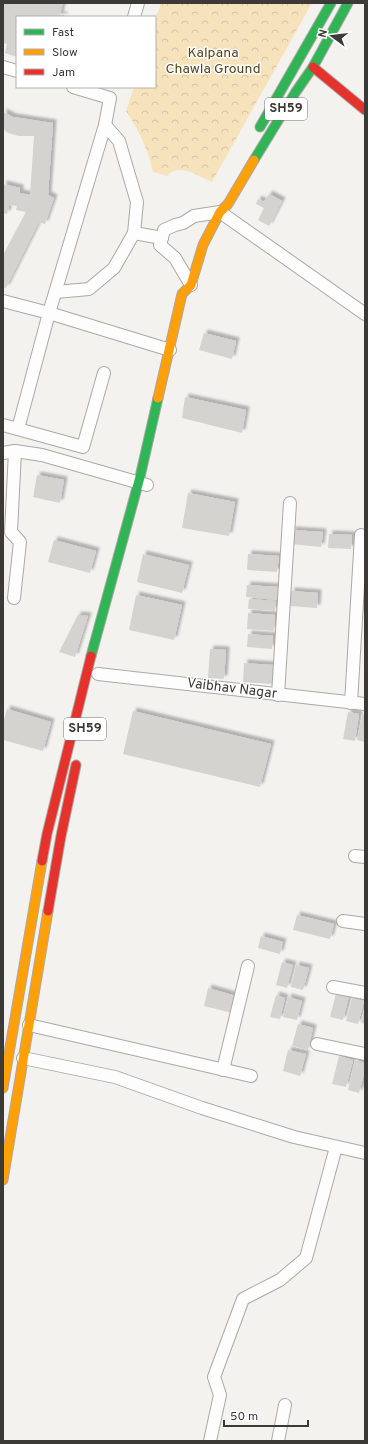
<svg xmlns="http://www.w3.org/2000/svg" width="368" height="1444" viewBox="0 0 368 1444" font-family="Overpass,sans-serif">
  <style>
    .park { fill: url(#park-crowns) }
    .building { fill: #d4d3d0; filter: url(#shadow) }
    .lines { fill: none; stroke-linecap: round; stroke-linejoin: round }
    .street-casing { stroke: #aba9a6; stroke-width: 14 }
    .fast-casing { stroke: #aba9a6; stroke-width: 11 }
    .slow-casing { stroke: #aba9a6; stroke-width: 11 }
    .jam-casing { stroke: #aba9a6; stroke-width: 11 }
    .street { stroke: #fdfdfd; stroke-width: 12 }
    .fast { stroke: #30b455; stroke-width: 9 }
    .slow { stroke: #ff9f0a; stroke-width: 9 }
    .jam { stroke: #e5322d; stroke-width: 9 }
    .labels { text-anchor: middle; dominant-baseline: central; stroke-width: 3; stroke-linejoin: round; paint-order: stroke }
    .shield { fill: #fff; stroke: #767573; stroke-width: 1 }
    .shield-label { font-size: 13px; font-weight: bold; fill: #3b3a37 }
    .park-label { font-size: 14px; fill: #57441c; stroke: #fff }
    .street-label { font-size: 14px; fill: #3b3a37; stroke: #fff }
  </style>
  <defs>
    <pattern id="park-crowns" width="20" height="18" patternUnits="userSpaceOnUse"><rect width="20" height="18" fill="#f7e3bb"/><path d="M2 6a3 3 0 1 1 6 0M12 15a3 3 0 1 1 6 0" fill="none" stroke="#d5c4a1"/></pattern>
    <filter id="shadow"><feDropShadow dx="3.5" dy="-3.5" stdDeviation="1" flood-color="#0004"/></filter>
  </defs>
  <rect width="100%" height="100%" fill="#f4f2ef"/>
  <path class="park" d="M161 3H312L212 182C198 176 179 162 167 176L153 172C148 150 139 130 126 111L134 87H155V22Z"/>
  <g class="building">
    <polygon points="3,3 63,3 60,15 64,15 64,17 17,17 17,57 5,53 7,44 3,43"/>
    <polygon points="3,112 13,117 53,123 48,195 54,198 45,224 39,222 6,288 3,287 3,255 26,212 16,210 17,206 9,205 7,214 3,213 3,184 20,188 20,193 30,195 34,136 19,136 8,133 3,129"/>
    <polygon points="269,194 282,201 269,226 258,220 264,208 256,204 258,199 264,202"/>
    <polygon points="204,333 236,341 232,359 199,350"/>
    <polygon points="185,397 246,410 242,433 182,418"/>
    <polygon points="37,475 64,480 60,503 33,497"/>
    <polygon points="188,493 235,502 229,536 182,528"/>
    <polygon points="292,530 323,532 321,547 291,544"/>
    <polygon points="329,534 352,535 351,549 328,548"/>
    <polygon points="54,540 96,551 90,573 48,562"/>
    <polygon points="143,554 189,565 182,593 137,582"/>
    <polygon points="248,554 279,556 277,572 247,570"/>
    <polygon points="247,585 278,587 277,600 246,597"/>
    <polygon points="291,591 318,593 317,608 290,606"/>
    <polygon points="136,595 182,605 174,640 129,630"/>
    <polygon points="249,599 276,601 275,611 248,609"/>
    <polygon points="363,599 365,599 365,611 362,611"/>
    <polygon points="248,613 275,615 274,631 247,629"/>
    <polygon points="78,615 88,616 75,657 59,652"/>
    <polygon points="248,634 273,636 272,649 247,647"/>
    <polygon points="210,649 226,650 224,679 208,678"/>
    <polygon points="244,663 273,665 272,684 243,682"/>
    <polygon points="7,709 51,722 43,751 3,740 3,724"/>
    <polygon points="133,711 271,744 260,787 123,754"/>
    <polygon points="348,712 359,714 355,741 343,739"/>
    <polygon points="362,715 365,715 365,742 357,740"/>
    <polygon points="297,915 334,924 330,939 293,930"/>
    <polygon points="261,936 283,942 280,954 258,948"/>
    <polygon points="282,962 293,965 287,988 276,985"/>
    <polygon points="296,965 309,968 303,990 291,987"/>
    <polygon points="208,988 236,996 232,1013 204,1006"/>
    <polygon points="336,993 349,996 343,1020 330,1017"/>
    <polygon points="276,995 285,998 280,1019 270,1017"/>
    <polygon points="288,997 302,1001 297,1020 283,1017"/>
    <polygon points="352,998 364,1001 358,1024 346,1021"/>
    <polygon points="364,1010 365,1010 365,1024 361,1023"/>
    <polygon points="298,1024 313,1028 308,1050 292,1046"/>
    <polygon points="288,1050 306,1054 300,1076 283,1071"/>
    <polygon points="339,1056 353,1060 346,1087 332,1084"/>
    <polygon points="355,1060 365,1063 365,1070 359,1093 348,1090"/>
  </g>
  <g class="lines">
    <g class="street-casing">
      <g id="street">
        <polyline points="134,17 138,3"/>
        <polyline points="3,67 17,71"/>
        <polyline points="134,233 162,238"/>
        <polyline points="191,285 175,258 160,245 164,230 175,225 183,223 194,216 220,212 365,314"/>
        <polyline points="56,292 89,289 114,268 134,233 137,202 119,141 105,125"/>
        <polyline points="3,301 49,313 170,350"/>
        <polyline points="3,425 83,447 104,373"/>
        <polyline points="18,429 49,313 105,125 110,98 73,87"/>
        <polyline points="3,453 15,451 42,455 147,485"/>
        <polyline points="14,598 20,542 11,532 15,451"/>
        <polyline points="98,674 365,704"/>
        <polyline points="278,695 290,503"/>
        <polyline points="351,703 361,535"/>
        <polyline points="355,856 365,857"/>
        <polyline points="343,921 365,924"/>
        <polyline points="333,987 365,993"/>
        <polyline points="29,1025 251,1076"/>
        <polyline points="317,1044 365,1054"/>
        <polyline points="23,1058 115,1077 202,1108 294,1137 365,1153"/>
        <polyline points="223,1070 248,966"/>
        <polyline points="210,1441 220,1395 214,1377 243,1299 280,1280 306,1258 336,1147"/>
        <polyline points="278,1441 285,1405"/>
      </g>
    </g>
    <g class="fast-casing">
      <g id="fast">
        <polyline points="260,127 331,3"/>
        <polyline points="254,160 295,93 313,67 348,3"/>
        <polyline points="91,656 140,477 158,398"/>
      </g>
    </g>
    <g class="slow-casing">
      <g id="slow">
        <polyline points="158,398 182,294 191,285 203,245 220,212 228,204 254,160"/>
        <polyline points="3,1088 42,861"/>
        <polyline points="3,1180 48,911"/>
      </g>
    </g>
    <g class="jam-casing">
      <g id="jam">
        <polyline points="313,67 365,110"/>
        <polyline points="42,861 47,834 91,656"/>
        <polyline points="48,911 61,836 76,765"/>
      </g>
    </g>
    <use href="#street" class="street"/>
    <use href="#fast" class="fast"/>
    <use href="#slow" class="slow"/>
    <use href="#jam" class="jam"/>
  </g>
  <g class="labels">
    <g class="shield">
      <rect x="265" y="98" width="42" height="22" rx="3"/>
      <rect x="64" y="718" width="42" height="22" rx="3"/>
    </g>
    <g class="shield-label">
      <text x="286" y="109">SH59</text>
      <text x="85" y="729">SH59</text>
    </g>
    <g class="park-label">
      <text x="213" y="53">Kalpana<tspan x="213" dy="16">Chawla Ground</tspan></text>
    </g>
    <g class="street-label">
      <text transform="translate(232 689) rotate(7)">Vaibhav Nagar</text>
    </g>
  </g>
  <rect width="368" height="1444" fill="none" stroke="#3b3a37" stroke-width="8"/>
  <rect x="16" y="16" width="140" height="72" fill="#ffffff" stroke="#b1b0af"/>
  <rect x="24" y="29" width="20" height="6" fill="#30b455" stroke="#b1b0af"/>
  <text x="52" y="36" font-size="12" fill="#3b3a37">Fast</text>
  <rect x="24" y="49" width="20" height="6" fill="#ff9f0a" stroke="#b1b0af"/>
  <text x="52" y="56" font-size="12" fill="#3b3a37">Slow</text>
  <rect x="24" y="69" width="20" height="6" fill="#e5322d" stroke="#b1b0af"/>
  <text x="52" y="76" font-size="12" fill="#3b3a37">Jam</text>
  <g transform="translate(332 36) rotate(285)" stroke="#ffffff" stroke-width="3" paint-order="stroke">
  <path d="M0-3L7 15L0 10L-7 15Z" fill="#3b3a37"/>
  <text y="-6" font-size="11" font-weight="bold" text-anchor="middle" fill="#3b3a37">N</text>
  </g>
  <path d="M224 1420v6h84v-6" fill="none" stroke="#3b3a37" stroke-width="2"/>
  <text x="230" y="1420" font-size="12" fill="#3b3a37" stroke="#ffffff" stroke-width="3" paint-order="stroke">50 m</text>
</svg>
